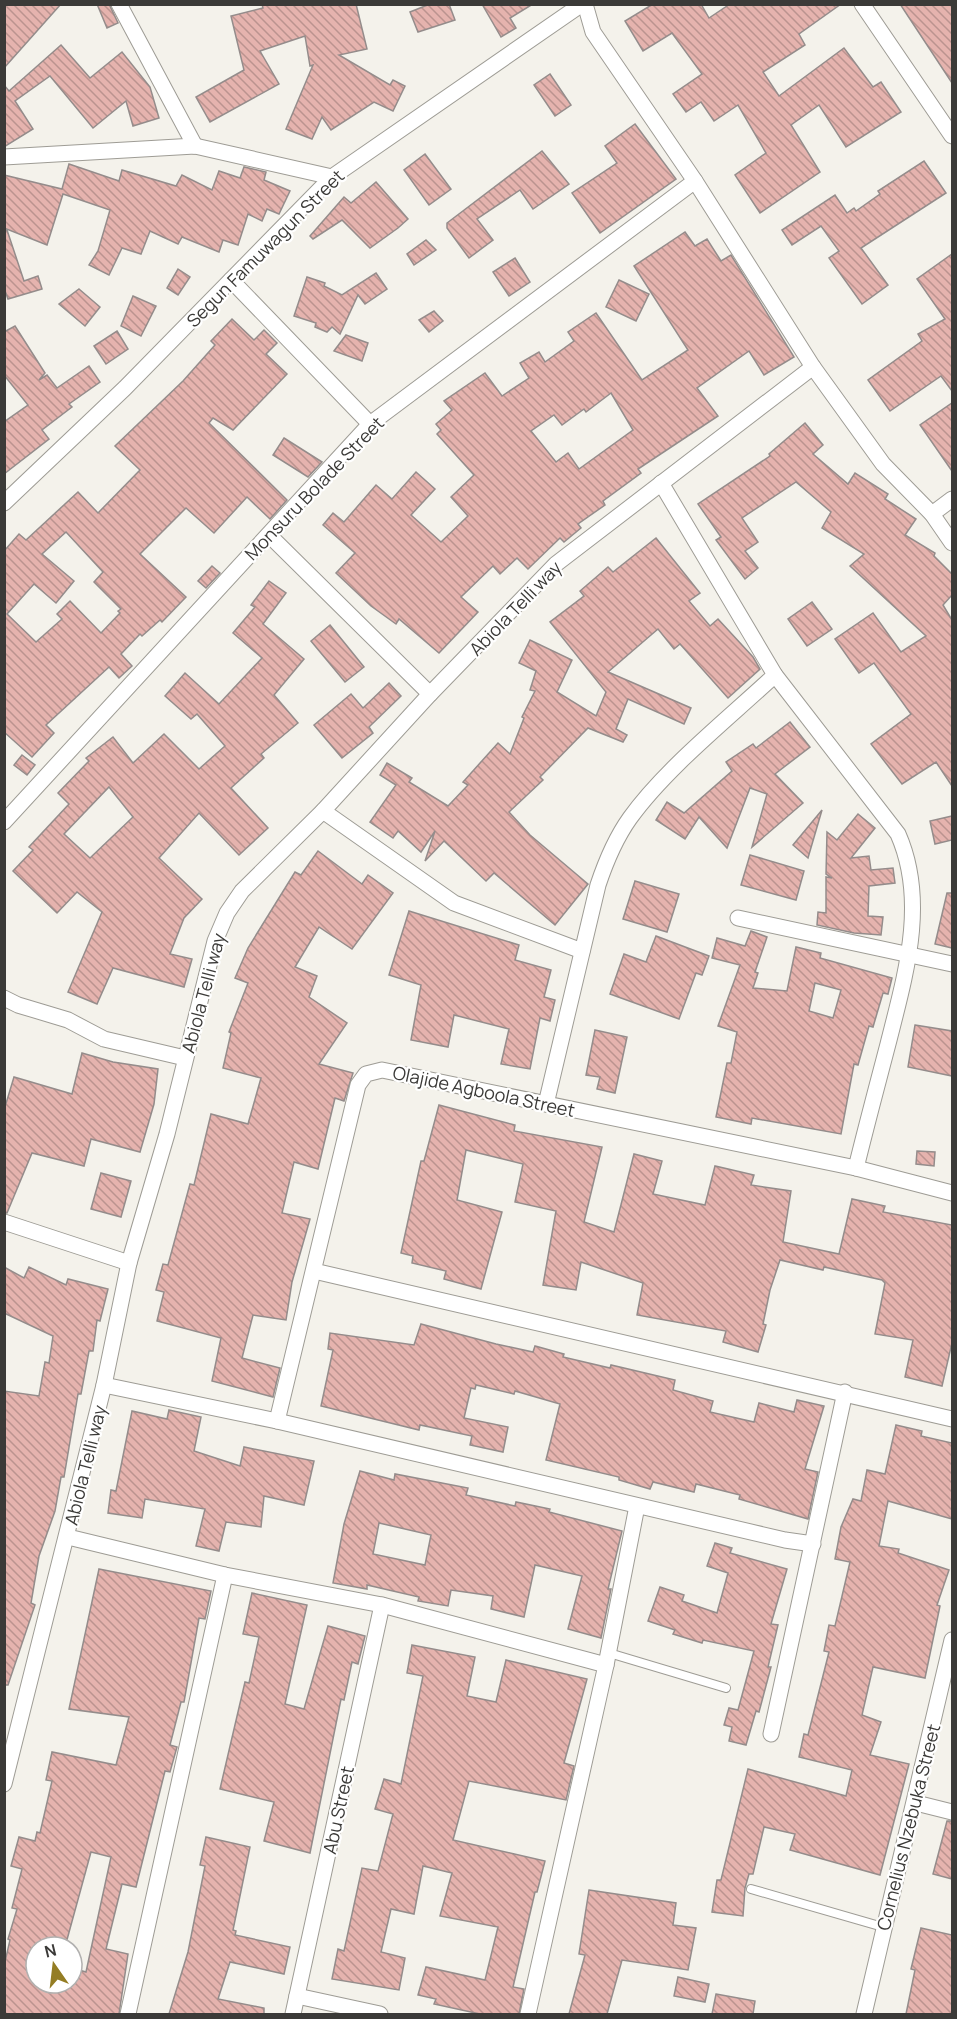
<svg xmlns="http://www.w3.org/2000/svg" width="957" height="2019" viewBox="0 0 957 2019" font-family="Manrope,sans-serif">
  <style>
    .building { fill: url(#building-back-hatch); stroke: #948c8b; stroke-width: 1.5; fill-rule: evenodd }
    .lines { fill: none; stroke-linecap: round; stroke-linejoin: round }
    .lane-casing { stroke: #9e9c95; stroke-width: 10 }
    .street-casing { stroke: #9e9c95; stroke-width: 17 }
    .lane { stroke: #fff; stroke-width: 8 }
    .street { stroke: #fff; stroke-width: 15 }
    .labels { text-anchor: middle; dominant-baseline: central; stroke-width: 4.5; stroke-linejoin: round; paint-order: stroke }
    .street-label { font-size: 18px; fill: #3b3a38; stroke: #fff }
  </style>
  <defs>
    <pattern id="building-back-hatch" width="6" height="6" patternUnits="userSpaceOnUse" patternTransform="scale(1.5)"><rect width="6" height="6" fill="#e5b3ae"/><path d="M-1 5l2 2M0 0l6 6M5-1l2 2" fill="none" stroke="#bb938f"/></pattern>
  </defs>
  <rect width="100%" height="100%" fill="#f4f2eb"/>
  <g class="building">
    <polygon points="4,4 61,4 4,68"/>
    <polygon points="97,4 109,4 118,23 107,28"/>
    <polygon points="262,4 356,4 367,49 339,55 390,85 393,80 405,86 393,111 374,102 331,130 322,117 312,139 286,129 313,65 310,66 305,36 260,51 279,84 210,122 196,97 244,70 231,16 263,8"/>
    <polygon points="430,4 449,4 455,20 418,32 410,12"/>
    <polygon points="482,4 533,4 510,18 516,28 501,37"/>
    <polygon points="653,4 701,4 709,18 730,4 841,4 799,34 805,45 763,72 779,96 844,48 873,87 881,82 901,112 846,147 819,105 791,125 820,172 760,213 735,175 766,153 738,105 714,121 701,102 686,112 673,94 702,74 672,33 643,51 625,21"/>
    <polygon points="900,4 952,4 952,83"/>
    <polygon points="61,45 90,78 122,52 150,87 159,118 133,126 126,101 93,128 50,76 15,101 33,129 4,147 4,85 9,91"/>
    <polygon points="550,74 571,105 555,116 534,85"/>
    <polygon points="635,124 676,179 600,233 572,193 617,163 605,146"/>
    <polygon points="542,151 569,184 533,209 520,190 477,219 493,240 469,258 447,228 447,223"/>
    <polygon points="425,154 451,189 429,205 404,170"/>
    <polygon points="924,161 946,193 861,248 888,285 862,304 829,258 839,251 821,226 792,245 782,230 835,195 847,213 854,208 856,211 880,194 878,191"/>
    <polygon points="69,164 119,181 122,170 176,186 182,175 212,190 219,171 240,178 244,167 266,172 264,180 290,191 279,214 267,209 262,221 248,214 238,245 223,240 219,252 182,237 178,244 150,231 141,254 122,248 109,275 89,265 98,251 110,210 63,194 47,245 4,228 4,175 62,189"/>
    <polygon points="376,182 408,219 398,228 370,248 342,220 313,239 310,236 344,197 351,203"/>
    <polygon points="4,230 7,230 24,281 38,276 42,289 8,299 4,288"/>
    <path d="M685 232 695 246 707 239 721 261 731 255 794 357 764 375 749 351 697 388 718 416 638 469 641 473 603 501 605 505 578 524 581 528 564 542 560 538 528 569 517 558 500 574 493 566 461 597 478 612 439 653 399 619 396 624 371 606 336 573 355 553 323 525 333 513 344 522 376 485 392 499 416 472 435 489 411 515 441 542 468 516 451 497 474 475 437 434 441 430 436 424 452 410 444 401 485 373 502 396 529 378 520 363 539 352 545 362 574 341 568 332 596 313 642 380 688 350 634 266ZM611 393 633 430 579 469 568 453 556 462 531 431 554 415 562 425 584 409 586 412Z"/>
    <polygon points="426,240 436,250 414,265 407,254"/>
    <polygon points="952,254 952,391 941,376 890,411 868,380 922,341 918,334 945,319 917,279"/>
    <polygon points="515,258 530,282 509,296 493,272"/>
    <polygon points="178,269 190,277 178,295 167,288"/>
    <polygon points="376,273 387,289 365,304 358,295 340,334 332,327 327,332 315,327 316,323 294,316 307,277 325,283 324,286 342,295"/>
    <polygon points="619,280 649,294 636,321 606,307"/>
    <polygon points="79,289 100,307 85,326 59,304"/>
    <polygon points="133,296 156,306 141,336 121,326"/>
    <polygon points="434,311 443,321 429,332 419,320"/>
    <path d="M232 319 254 340 264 330 277 343 266 354 287 374 233 430 213 418 209 423 287 500 270 519 247 497 214 533 186 508 140 554 186 597 162 622 160 620 142 636 140 634 121 654 132 666 119 678 109 667 46 725 54 733 32 757 4 732V551L19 534 26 540 78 492 98 513 140 470 115 446 183 381 215 345 211 341ZM66 532 103 572 94 582 121 609 118 611 120 613 101 633 70 601 57 614 62 619 36 642 7 614 34 584 56 603 74 581 42 554Z"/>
    <polygon points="15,326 45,373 39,380 47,375 57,388 89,366 100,382 69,404 72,407 42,430 49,439 4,474 4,422 28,405 4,375 4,332"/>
    <polygon points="117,331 128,349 106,364 94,346"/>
    <polygon points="346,335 368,343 362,361 334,351"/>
    <polygon points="952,403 952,471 920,425"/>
    <polygon points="805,423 823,445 813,454 848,484 855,473 888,494 885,499 916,519 905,535 935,553 934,556 952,574 952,595 943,605 952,620 952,786 936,762 902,784 871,744 911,714 874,663 859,673 835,639 873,613 901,652 926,636 850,566 864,554 822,528 831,512 796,482 742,518 758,542 745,551 758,568 745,579 716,540 721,537 698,504 770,456 769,454"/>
    <polygon points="284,438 322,462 308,477 273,455"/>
    <polygon points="656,538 700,593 689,601 710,626 718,619 753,657 760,669 728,698 680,644 674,649 658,629 608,672 691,708 684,724 628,699 616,729 627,735 623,742 588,728 540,777 543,780 509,812 530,835 588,884 555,925 494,873 486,881 444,841 425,861 435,831 421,852 398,831 393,838 370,822 396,785 380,775 387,763 412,778 409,782 448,806 468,785 463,782 498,743 510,754 524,718 522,717 535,691 530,690 536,671 519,663 530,640 572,660 557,692 596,716 606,692 550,622 584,596 580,591 608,567 613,572"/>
    <polygon points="212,566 220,573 206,588 198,581"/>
    <path d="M269 581 286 593 263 624 304 659 274 695 298 723 261 754 264 758 231 788 268 828 239 855 199 813 159 858 202 899 184 918 170 954 192 959 184 987 113 968 97 1004 68 992 102 912 77 892 57 913 13 871 33 850 29 847 69 804 58 793 89 761 86 758 113 737 133 763 164 734 199 769 225 746 197 714 191 719 165 696 185 673 219 704 262 658 233 633 255 607 251 605ZM109 787 133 817 90 858 64 834Z"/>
    <polygon points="812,602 832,629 807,646 788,619"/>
    <polygon points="330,625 364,667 345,682 311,641"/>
    <polygon points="389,683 401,696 369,727 373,733 342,758 314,725 351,694 363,708"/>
    <polygon points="790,722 810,747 775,774 803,803 752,847 767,794 750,788 727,848 699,817 685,839 656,820 667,802 684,813 732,771 726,762 753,744 756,748"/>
    <polygon points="22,755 35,765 27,775 14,765"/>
    <polygon points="822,810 808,858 793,845"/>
    <polygon points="858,814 875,828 851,858 869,856 871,870 893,868 895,883 869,886 868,916 883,917 881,935 854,933 817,925 818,912 826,913 826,877 832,878 826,874 827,832 837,840"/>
    <polygon points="952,816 952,840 935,844 930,821"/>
    <polygon points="318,851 362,884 368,875 393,893 352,949 319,927 295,967 317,976 309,997 347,1023 319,1064 353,1073 344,1101 335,1098 318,1169 294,1162 282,1213 310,1219 292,1282 286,1320 253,1315 242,1358 280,1368 273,1397 212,1381 221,1338 157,1321 164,1292 156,1290 163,1264 168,1265 190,1184 194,1185 211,1114 248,1124 261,1078 223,1068 231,1033 229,1032 248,983 235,978 248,948 295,872 301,875"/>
    <polygon points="750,855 804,871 796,900 741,885"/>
    <polygon points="635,881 679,894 667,932 623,919"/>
    <polygon points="947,893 952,893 952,948 935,944"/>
    <polygon points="409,911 519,945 515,960 551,970 544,997 555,1000 550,1021 540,1018 530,1069 501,1064 509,1029 454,1015 448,1047 411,1040 421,985 389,975"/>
    <path d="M751 931 767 937 755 972 758 973 753 988 787 991 796 947 821 953 820 958 892 978 888 994 883 993 873 1027 869 1026 858 1065 854 1064 841 1134 752 1118 751 1124 716 1117 727 1063H731L737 1032 718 1026 740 965 712 958 717 938 745 946ZM815 983 841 990 833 1018 809 1011Z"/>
    <polygon points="656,936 709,956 702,975 696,973 679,1019 610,994 624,954 646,962"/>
    <polygon points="915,1025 952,1031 952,1076 908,1067"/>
    <polygon points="595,1030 627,1037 615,1093 597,1089 600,1077 586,1075"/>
    <polygon points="82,1053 113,1062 158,1069 154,1104 140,1152 91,1139 84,1166 32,1153 7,1213 4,1213 4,1110 14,1077 72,1094"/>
    <polygon points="439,1105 515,1125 514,1131 602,1147 584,1222 614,1232 634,1154 662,1161 653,1194 705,1205 715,1166 754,1175 751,1185 791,1191 783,1242 839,1254 852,1199 885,1206 883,1212 952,1225 952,1343 942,1386 905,1377 913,1340 875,1334 885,1283 882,1280 824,1267 823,1270 780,1260 770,1290 763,1324 766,1325 758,1352 723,1342 726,1331 637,1315 643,1283 581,1262 576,1290 543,1285 556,1211 515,1202 523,1164 466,1150 457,1200 502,1212 481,1289 444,1279 446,1271 412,1263 413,1256 401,1253 421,1161 424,1161"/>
    <polygon points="917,1151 935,1152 934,1166 916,1164"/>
    <polygon points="101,1173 131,1181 121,1217 91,1209"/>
    <polygon points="4,1267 24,1278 29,1267 66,1285 68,1279 108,1289 100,1321 97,1320 93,1351 89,1351 81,1394 78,1394 64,1477 61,1477 55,1511 39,1556 31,1603 35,1605 8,1685 4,1685 4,1391 39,1396 45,1362 49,1363 53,1336 4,1313"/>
    <polygon points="421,1324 496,1344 533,1352 535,1346 564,1354 563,1357 610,1368 611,1365 675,1380 673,1390 713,1401 710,1412 754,1422 759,1403 794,1412 797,1400 824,1406 805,1469 818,1472 808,1519 739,1499 740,1495 696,1484 694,1492 653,1482 650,1489 619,1480 619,1477 546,1460 560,1404 515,1391 514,1394 476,1385 475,1389 471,1388 464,1418 508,1427 503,1452 470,1445 472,1436 420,1425 419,1430 321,1406 333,1350 328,1349 330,1333 414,1345"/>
    <polygon points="169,1410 201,1417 194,1451 240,1466 244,1447 314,1461 304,1505 264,1496 261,1527 226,1522 219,1551 196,1546 205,1509 145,1499 142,1518 108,1513 111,1490 116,1491 132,1411 167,1419"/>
    <polygon points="896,1425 922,1431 921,1436 952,1443 952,1519 888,1501 879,1546 899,1549 898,1553 949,1570 937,1605 940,1606 925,1678 873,1667 862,1715 881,1722 870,1755 909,1764 880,1875 790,1850 795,1834 764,1827 753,1874 749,1874 745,1888 743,1916 712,1912 717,1880 721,1880 748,1769 846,1796 852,1770 799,1757 804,1734 808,1735 829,1652 824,1651 829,1625 835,1626 850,1562 835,1559 841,1527 853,1499 861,1501 867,1470 885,1474"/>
    <path d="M360 1471 394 1480 395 1474 468 1488 466 1495 515 1506 516 1502 550 1509 549 1512 622 1531 608 1589H611L601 1638 568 1629 582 1576 535 1565 524 1617 491 1609 493 1596 451 1590 448 1606 418 1601 419 1597 367 1585V1589L333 1583 344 1524ZM379 1523 431 1535 425 1565 373 1554Z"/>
    <polygon points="715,1543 732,1548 730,1553 787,1569 771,1624 778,1625 768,1667 771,1667 759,1712 756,1711 746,1745 729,1741 732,1727 724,1725 729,1708 738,1710 754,1651 703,1640 702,1643 673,1634 675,1630 648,1621 660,1587 684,1595 682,1601 717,1613 728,1573 707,1566"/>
    <path d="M99 1569 211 1591 205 1619 199 1618 184 1702H181L170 1745 177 1747 170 1772 165 1771 136 1887 122 1884 106 1949 128 1954 119 2014H4V1966L10 1940 8 1939 17 1909 12 1908 22 1869 11 1866 19 1837 35 1841 37 1832 40 1833 52 1781 46 1780 52 1752 116 1765 129 1717 69 1709ZM91 1852 111 1857 86 1972 72 1968V1983H36V1947H65Z"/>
    <polygon points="252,1593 307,1605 285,1704 304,1709 328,1626 365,1636 358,1664 352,1662 344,1700 341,1699 310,1853 264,1841 274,1802 220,1789 245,1682 249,1683 259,1637 243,1634"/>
    <polygon points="412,1645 475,1657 467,1696 496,1702 506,1660 587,1679 564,1763 574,1766 566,1800 469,1781 453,1840 545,1861 537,1892 535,1892 513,1987 524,1989 519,2014 480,2014 434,2004 436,1999 418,1995 426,1967 485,1980 498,1927 440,1916 452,1873 423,1866 414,1914 391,1909 381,1952 405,1958 399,1990 332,1979 338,1949 344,1951 362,1868 378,1871 393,1814 375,1809 384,1779 401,1784 423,1676 407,1673"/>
    <polygon points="947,1821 952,1821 952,1879 933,1874"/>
    <polygon points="206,1837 250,1847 233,1930 236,1931 235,1935 290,1947 284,1974 230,1962 218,1999 264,2008 264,2014 169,2014 188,1952 205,1866 200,1865"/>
    <polygon points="589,1890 676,1903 673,1925 696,1928 688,1970 622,1960 607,2014 569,2014 585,1955 579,1954"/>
    <polygon points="921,1928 952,1935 952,2014 906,2014 915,1970 911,1969"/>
    <polygon points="678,1977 709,1984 705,2002 674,1996"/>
    <polygon points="716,1994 755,2001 753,2014 712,2014"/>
  </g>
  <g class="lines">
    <g class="lane-casing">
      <g id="lane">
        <polyline points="609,1653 726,1688"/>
        <polyline points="751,1889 883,1927"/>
      </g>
    </g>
    <g class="street-casing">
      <g id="street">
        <polyline points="119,4 195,146"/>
        <polyline points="585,4 593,32 695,181 813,367 883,464 932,514 952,543"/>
        <polyline points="862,4 952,136"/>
        <polyline points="4,157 195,146 332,177"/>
        <polyline points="231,280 370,424"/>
        <path d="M661 483 775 675 898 834C928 902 905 976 888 1044 877 1086 866 1127 856 1168"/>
        <polyline points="4,503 125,388 332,177 582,4"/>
        <polyline points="932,514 952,499"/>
        <polyline points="269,535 430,694"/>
        <polyline points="323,811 454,903 582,951"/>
        <polyline points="4,822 370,424 695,181"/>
        <polyline points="738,918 952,964"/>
        <polyline points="4,998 18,1005 68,1020 104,1039 185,1058"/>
        <path d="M546 1104 598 885C606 861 615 839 630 818 666 768 729 718 775 675"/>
        <polyline points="4,1222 129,1263"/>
        <polyline points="314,1271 952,1419"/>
        <polyline points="104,1385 277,1421 785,1540 813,1544"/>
        <polyline points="277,1421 358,1085 366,1074 382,1070 856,1168 952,1193"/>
        <polyline points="68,1537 225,1575 382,1605 606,1665"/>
        <polyline points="771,1734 845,1392"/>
        <polyline points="4,1784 104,1385 129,1263 167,1134 215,941 227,913 242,891 323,811 430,694 556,564 813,367"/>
        <polyline points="916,1803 952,1812"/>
        <polyline points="297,1996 380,2014"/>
        <polyline points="128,2014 225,1575"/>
        <polyline points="293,2014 382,1605"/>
        <polyline points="528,2014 606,1665 637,1506"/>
        <polyline points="864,2014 952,1640"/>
      </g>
    </g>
    <use href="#lane" class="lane"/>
    <use href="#street" class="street"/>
  </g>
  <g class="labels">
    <g class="street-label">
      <text transform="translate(265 248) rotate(-45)">Segun Famuwagun Street</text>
      <text transform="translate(314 488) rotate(-46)">Monsuru Bolade Street</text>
      <text transform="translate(515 608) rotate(-46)">Abiola Telli way</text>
      <text transform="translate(203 993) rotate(-75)">Abiola Telli way</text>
      <text transform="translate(484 1091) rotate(12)">Olajide Agboola Street</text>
      <text transform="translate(85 1465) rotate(-76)">Abiola Telli way</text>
      <text transform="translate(338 1810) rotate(-78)">Abu Street</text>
      <text transform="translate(908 1827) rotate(-76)">Cornelius Nzebuka Street</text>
    </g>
  </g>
  <rect width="957" height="2019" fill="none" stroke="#3b3a38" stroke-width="12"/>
  <g transform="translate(54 1965) rotate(346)"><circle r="28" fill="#ffffff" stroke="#b1b0af" stroke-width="1.5"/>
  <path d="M0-4.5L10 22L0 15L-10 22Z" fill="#947d24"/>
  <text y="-9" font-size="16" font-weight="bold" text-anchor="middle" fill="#3b3a38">N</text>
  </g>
</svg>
